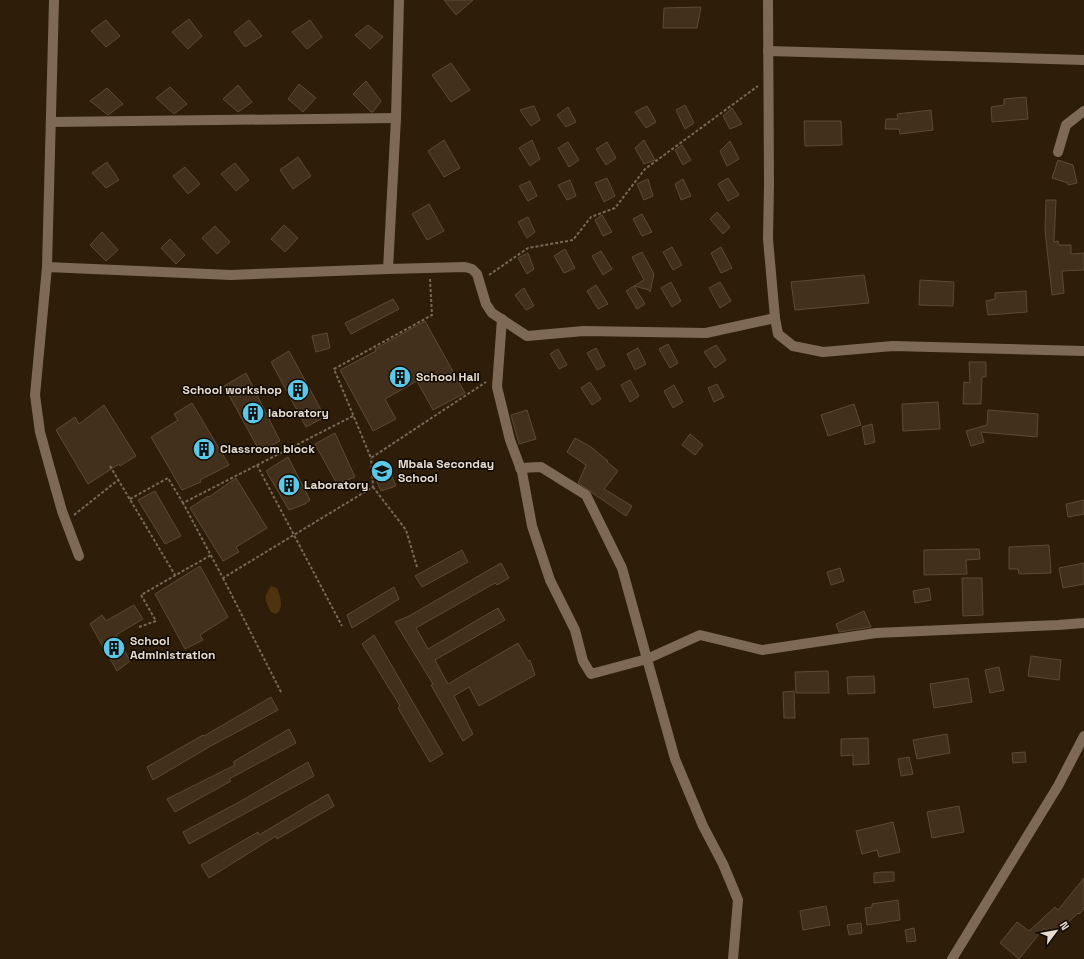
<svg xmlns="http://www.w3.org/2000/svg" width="1084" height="959" viewBox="0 0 1084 959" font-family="'Space Grotesk',sans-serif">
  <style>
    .green { fill: #4f330f }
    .building { fill: #42301c; stroke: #5d4a35 }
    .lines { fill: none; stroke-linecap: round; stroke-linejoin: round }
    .path { stroke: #776958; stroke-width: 2; stroke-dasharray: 3 2; stroke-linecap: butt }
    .street { stroke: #7e6954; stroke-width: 10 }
    .labels { text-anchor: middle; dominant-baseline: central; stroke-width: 3; stroke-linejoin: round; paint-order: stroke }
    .poi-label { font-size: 12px; font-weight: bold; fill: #e8dcd0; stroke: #100903; text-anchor: start }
  </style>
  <rect width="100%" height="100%" fill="#2d1d09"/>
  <path class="green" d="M271 586 277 588C280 597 285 608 276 614L271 612C265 600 263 598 271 586Z"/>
  <g class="building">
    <polygon points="444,0 473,0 456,15"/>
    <polygon points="701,7 697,28 663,28 664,8"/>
    <polygon points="189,19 202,36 188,49 172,32"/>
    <polygon points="106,20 120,36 106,47 91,31"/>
    <polygon points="249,20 262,36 245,47 234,32"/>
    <polygon points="310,20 322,37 307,49 292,32"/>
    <polygon points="368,25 383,37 370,49 355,35"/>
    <polygon points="451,63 470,90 451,102 432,75"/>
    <polygon points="366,81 381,101 373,112 371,112 353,94"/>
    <polygon points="299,84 316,98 303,112 288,99"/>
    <polygon points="238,85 252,102 238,112 223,99"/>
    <polygon points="170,87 187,104 174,114 156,98"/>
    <polygon points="107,88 123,104 108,115 90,101"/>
    <polygon points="1026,97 1028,119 992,122 991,107 1004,105 1004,99"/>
    <polygon points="685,105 694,123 685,129 676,110"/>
    <polygon points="534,106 540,120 531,126 520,110"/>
    <polygon points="647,106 656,122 646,128 635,112"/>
    <polygon points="568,107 576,122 566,127 557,115"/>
    <polygon points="732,108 742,124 730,129 723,116"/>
    <polygon points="931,110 933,130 900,134 899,129 885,129 886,119 898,119 897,114"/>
    <polygon points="804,121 841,121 842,145 805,146"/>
    <polygon points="444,140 460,168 444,177 428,151"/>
    <polygon points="532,140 540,159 530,166 519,148"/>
    <polygon points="644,140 655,160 644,164 635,148"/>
    <polygon points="730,141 739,159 727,166 720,151"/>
    <polygon points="568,142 579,160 569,167 558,148"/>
    <polygon points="607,142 616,158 606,165 596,149"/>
    <polygon points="682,145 691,160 683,165 675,150"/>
    <polygon points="298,157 311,176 293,189 280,170"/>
    <polygon points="1058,160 1073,165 1077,183 1068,185 1068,183 1052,178"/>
    <polygon points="107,162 119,180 106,188 92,173"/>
    <polygon points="235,163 249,180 236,191 221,174"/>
    <polygon points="185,167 200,184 188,194 173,176"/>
    <polygon points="607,178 615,196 604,202 595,183"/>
    <polygon points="728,178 739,195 728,201 718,184"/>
    <polygon points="648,179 653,196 644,200 637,184"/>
    <polygon points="683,179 691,196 681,200 675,184"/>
    <polygon points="570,180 576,196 567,200 558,185"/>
    <polygon points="530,181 537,196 528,201 519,186"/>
    <polygon points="1046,200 1056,200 1054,242 1058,241 1059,245 1071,245 1071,254 1084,253 1084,270 1062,271 1064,293 1052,295 1045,230"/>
    <polygon points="429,204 444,231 427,240 412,214"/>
    <polygon points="717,212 730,227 723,234 710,219"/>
    <polygon points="642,214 652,232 642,236 633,219"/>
    <polygon points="602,215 612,232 603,236 595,220"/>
    <polygon points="528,217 535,232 527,238 518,222"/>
    <polygon points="284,225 298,238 285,252 271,239"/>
    <polygon points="215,226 230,242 217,254 202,238"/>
    <polygon points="102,232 118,250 106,261 90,245"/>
    <polygon points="170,239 185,255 176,264 161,248"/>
    <polygon points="672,247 682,265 673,270 663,252"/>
    <polygon points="721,247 732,268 721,273 711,253"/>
    <polygon points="565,249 575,268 564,273 554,256"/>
    <polygon points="601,251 612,269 603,275 592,256"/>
    <polygon points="642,252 654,274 650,292 649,290 634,286 644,280 632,257"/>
    <polygon points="528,253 534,269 527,274 518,258"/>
    <polygon points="864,275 869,303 795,310 791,282"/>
    <polygon points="920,280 954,282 953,306 919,305"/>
    <polygon points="671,282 681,301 672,307 661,288"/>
    <polygon points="720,282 731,301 720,308 709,288"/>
    <polygon points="596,285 608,304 598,309 587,291"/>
    <polygon points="634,286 645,304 637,309 626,291"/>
    <polygon points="524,288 534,306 526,310 515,295"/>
    <polygon points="1026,291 1027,312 988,315 986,301 995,299 995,293"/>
    <polygon points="393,299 399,309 351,334 345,323"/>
    <polygon points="425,321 465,393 433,410 417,381 385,399 396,419 373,431 340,370 376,351 375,349"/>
    <polygon points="327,333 330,348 316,352 312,336"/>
    <polygon points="668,344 678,363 670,368 659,349"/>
    <polygon points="716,345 726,360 715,368 704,352"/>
    <polygon points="596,348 605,366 597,370 587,353"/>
    <polygon points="638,348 646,364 635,370 627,354"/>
    <polygon points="558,349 567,365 559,369 550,354"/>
    <polygon points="289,351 325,417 306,427 271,362"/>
    <polygon points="969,362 986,362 986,377 982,377 981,404 963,404 964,382 970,383"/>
    <polygon points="246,373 280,441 267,448 265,446 259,450 224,386"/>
    <polygon points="630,380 639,396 630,402 621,385"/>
    <polygon points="590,382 601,399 592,405 581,388"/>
    <polygon points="717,384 724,397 714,402 708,388"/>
    <polygon points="674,385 683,402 673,408 664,391"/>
    <polygon points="938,402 940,429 903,431 902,404"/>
    <polygon points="192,403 229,465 200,480 201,482 182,490 151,437 178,420 174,414"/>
    <polygon points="854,404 861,425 828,436 821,415"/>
    <polygon points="104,405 136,456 120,466 119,464 88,484 56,430 75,417 79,424"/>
    <polygon points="527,410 536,439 519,444 511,415"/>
    <polygon points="988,410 1038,414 1037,437 981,432 984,442 971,446 966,431 987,425"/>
    <polygon points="872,424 875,442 865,445 862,427"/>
    <polygon points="335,433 355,477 337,484 315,444"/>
    <polygon points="690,434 703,445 695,455 682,445"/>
    <polygon points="575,438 591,447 608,461 607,462 618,471 604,489 632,506 626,516 578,483 586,465 567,452"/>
    <polygon points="288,457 310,500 305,504 289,510 266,471"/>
    <polygon points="390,472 396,486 381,491 376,480"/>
    <polygon points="236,478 267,528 236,547 239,552 223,561 190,508 208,496 209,497"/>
    <polygon points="155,491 181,536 165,544 138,500"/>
    <polygon points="1084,500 1084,514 1068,517 1066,504"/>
    <polygon points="1049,545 1051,573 1019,574 1018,569 1009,569 1009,547"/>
    <polygon points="979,549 980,559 966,560 967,574 924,575 924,550"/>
    <polygon points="462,550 468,562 422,587 415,576"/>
    <polygon points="501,563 509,578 497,585 495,583 416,628 428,649 498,608 505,620 435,660 448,684 518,643 528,661 530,660 535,675 479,706 469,687 454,696 473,734 463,741 431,685 433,684 395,622 409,616"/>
    <polygon points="1084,563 1084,584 1063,588 1059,568"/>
    <polygon points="200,566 228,617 200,635 203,640 185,649 155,594"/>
    <polygon points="840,568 844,581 831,585 827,572"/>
    <polygon points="962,578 982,578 983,615 963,616"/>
    <polygon points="394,587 399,599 352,628 347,615"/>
    <polygon points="929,588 931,600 915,603 913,591"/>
    <polygon points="134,605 143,619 116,635 130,661 117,671 90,624 102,615 106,621"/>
    <polygon points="864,611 871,627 839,632 836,624"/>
    <polygon points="374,635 443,754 430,762 398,708 400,706 362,644"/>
    <polygon points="1031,656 1061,660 1059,680 1028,676"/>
    <polygon points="999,667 1004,690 990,693 985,670"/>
    <polygon points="828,671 829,693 796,693 795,672"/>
    <polygon points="874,676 875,693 848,694 847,677"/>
    <polygon points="968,678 972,702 934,708 930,684"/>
    <polygon points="794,691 795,718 784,718 783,692"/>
    <polygon points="271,697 278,710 209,747 153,780 147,767 203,735 204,736"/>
    <polygon points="289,729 296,743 229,779 231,781 175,812 167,799 235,765 233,762"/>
    <polygon points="947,734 950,753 917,759 913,740"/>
    <polygon points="868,738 869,764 853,765 853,755 841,756 841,739"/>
    <polygon points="1025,752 1026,762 1013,763 1012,753"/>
    <polygon points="909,757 913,774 901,776 898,759"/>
    <polygon points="308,762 314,776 189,844 183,832 241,801"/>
    <polygon points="328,794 334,806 277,839 276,836 209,878 201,865 258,832 259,835"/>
    <polygon points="959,806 964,832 932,838 927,812"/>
    <polygon points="893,822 900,852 879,857 877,850 862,854 856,831"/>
    <polygon points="882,872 894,872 894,881 874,883 874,873"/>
    <polygon points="1084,878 1084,909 1079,914 1078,913 1052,937 1044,928 1019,959 1000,943 1017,922 1029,931 1055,907 1058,910"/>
    <polygon points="898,900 900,920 867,925 865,908 872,907 872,904"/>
    <polygon points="826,906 830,925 803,930 800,911"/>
    <polygon points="861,923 862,933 849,935 847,925"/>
    <polygon points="914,928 916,941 907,942 905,930"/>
  </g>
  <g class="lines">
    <g class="path">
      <polyline points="489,275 528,248 573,240 591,217 615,208 645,169 758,86"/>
      <polyline points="430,279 432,315 334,369 371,458 486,382"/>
      <polyline points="353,416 183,503 223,578 373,487 371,458"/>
      <polyline points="257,465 342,626"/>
      <polyline points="110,466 175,575"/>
      <polyline points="373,487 406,530 417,567"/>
      <polyline points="130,499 168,478 183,503"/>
      <polyline points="74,515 118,480"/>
      <polyline points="223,578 282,694"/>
      <polyline points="139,627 156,621 141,595 211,555"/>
    </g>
    <g class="street">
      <polyline points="54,0 47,267 35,395 40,432 49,465 62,511 79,556"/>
      <polyline points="768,0 769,184 768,239 775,318 778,334 793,346 823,352 893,346 1084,351"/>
      <polyline points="768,51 1084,60"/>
      <polyline points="51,122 396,118"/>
      <polyline points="1058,152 1066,125 1084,111"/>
      <polyline points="47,267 231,275 388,269 465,267 472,269 477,274 486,304 492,313 527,336 584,331 706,333 775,318"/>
      <polyline points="388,269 396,118 399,0"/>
      <polyline points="502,319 497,387 510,440 522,472 532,526 550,580 575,630 583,661 591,674 647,659 675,759 703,826 723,864 738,900 733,959"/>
      <polyline points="520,468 541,467 586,495 622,568 647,659 700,635 762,650 876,633 1058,625 1084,623"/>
      <polyline points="952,959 1058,786 1084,736"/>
    </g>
  </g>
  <defs>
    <g id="building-disc" transform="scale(1.15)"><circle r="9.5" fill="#5ac8e6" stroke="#100903"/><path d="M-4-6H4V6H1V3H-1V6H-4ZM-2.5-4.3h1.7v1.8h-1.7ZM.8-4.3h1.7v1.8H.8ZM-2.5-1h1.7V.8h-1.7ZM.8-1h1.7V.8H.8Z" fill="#111"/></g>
    <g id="school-disc" transform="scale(1.15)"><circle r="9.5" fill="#5ac8e6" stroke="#100903"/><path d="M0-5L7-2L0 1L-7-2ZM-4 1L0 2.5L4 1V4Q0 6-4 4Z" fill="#111"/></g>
  </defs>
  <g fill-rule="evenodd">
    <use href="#building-disc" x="400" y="377"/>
    <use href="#building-disc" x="298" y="390"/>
    <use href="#building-disc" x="253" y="413"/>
    <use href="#building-disc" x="204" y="449"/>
    <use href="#school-disc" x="382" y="471"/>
    <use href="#building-disc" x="289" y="485"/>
    <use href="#building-disc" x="114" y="648"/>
  </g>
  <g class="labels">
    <g class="poi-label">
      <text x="416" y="377">School Hall</text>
      <text x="282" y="390" text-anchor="end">School workshop</text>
      <text x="268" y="413">laboratory</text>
      <text x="220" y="449">Classroom block</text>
      <text x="398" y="464">Mbala Seconday<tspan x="398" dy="14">School</tspan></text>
      <text x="304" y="485">Laboratory</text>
      <text x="130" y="641">School<tspan x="130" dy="14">Administration</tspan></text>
    </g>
  </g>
  <g transform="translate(1056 931) rotate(58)" stroke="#100903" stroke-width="3" paint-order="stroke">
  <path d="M0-3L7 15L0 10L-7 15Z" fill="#e8dcd0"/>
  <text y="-6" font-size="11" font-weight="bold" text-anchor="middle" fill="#e8dcd0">N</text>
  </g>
</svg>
